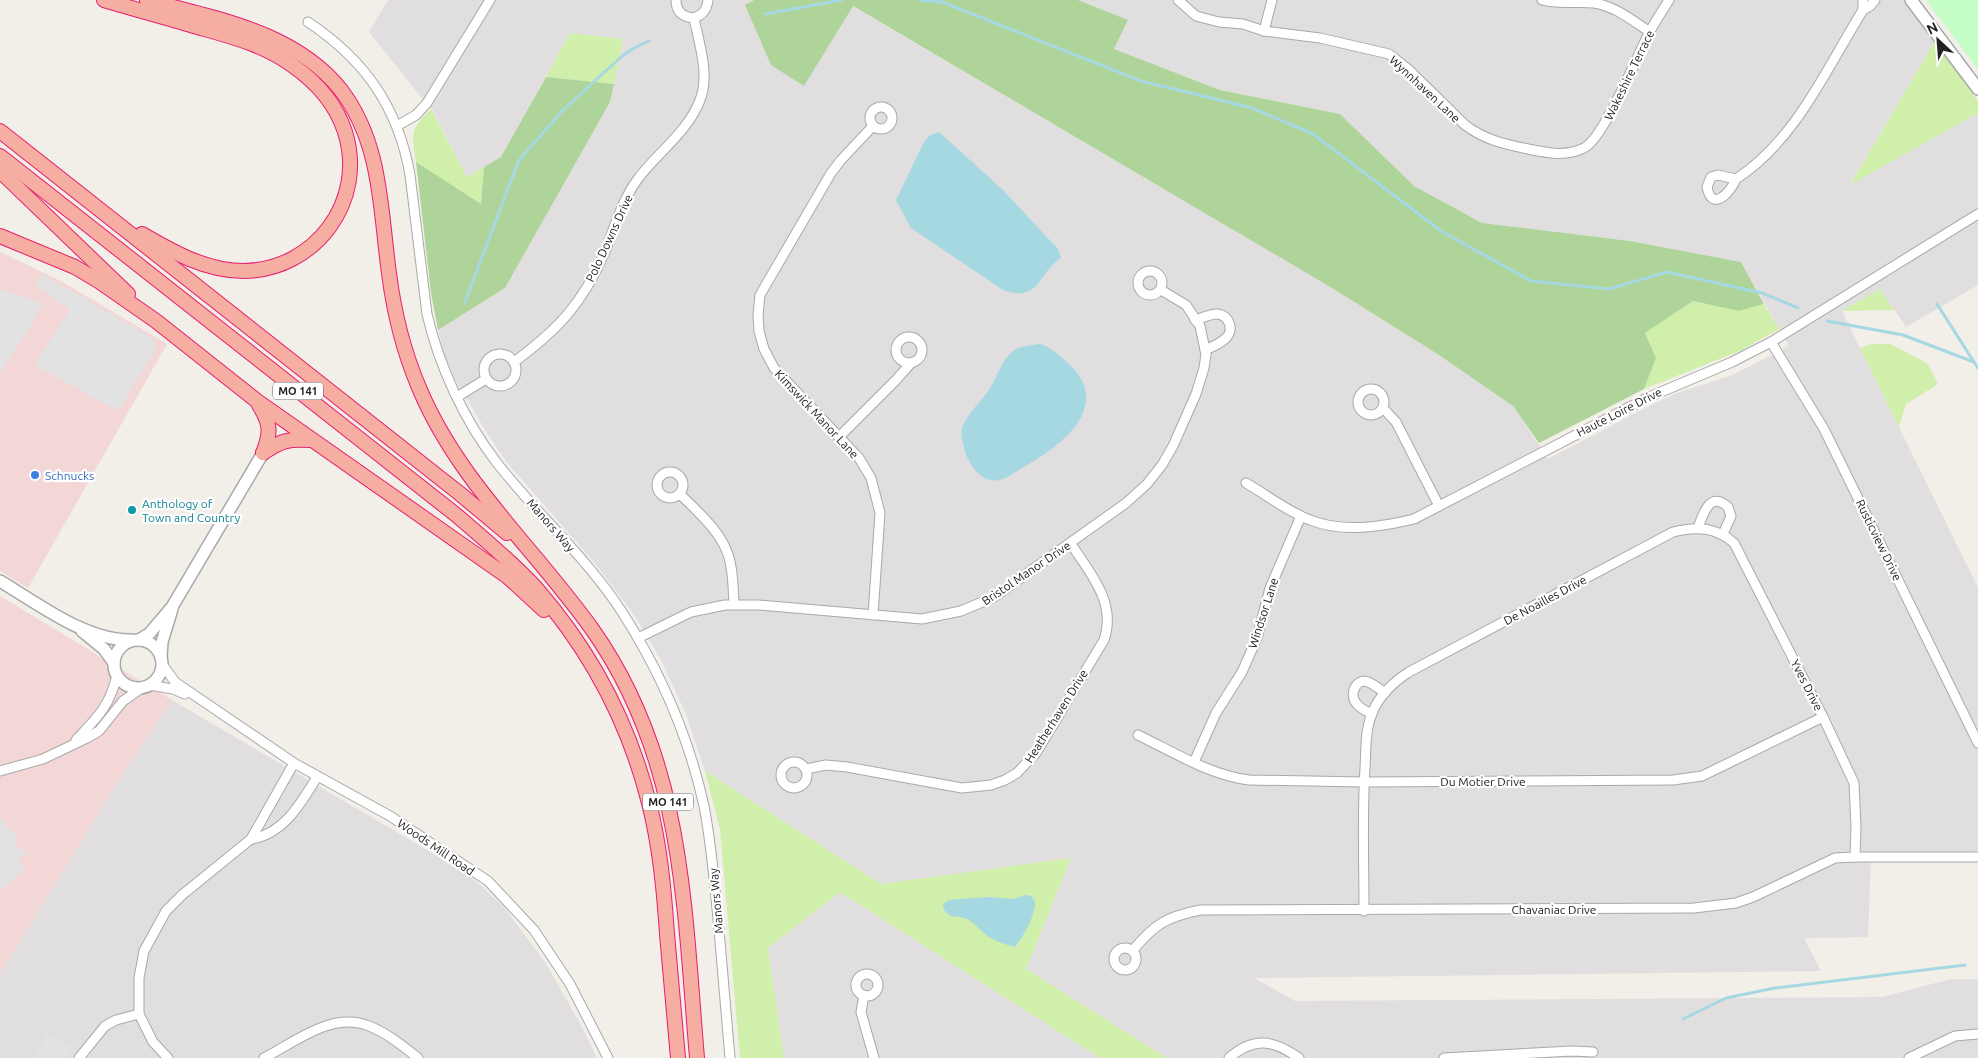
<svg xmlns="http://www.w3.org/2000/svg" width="1978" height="1058" viewBox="0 0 1978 1058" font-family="Ubuntu,sans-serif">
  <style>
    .residential { fill: #e0dede }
    .commercial { fill: #f3d7d7 }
    .grass { fill: #d0efab }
    .forest { fill: #aed49a }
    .park { fill: #c4fdc5 }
    .parking { fill: #e2e2e2 }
    .water { fill: #a6d8e2 }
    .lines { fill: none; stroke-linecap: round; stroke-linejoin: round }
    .stream { stroke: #a6d8e2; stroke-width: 3 }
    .minor-casing { stroke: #a9a9a9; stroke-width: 11 }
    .tertiary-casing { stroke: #a9a9a9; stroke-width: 14 }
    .trunk-casing { stroke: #e71e6e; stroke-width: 16 }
    .minor { stroke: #fff; stroke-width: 9 }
    .tertiary { stroke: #fff; stroke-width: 11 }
    .trunk { stroke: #f6aea2; stroke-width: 14 }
    .shop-dot { fill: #3f7fe0; stroke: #fff; stroke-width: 2 }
    .culture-dot { fill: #0f9aa8; stroke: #fff; stroke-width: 2 }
    .labels { text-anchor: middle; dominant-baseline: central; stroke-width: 4.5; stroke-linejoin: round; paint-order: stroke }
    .shield { fill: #fff; stroke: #646464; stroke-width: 1 }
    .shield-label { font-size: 11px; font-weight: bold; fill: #222 }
    .street-label { font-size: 12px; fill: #222; stroke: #fff }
    .shop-label { font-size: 12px; fill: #366cbe; stroke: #fff; text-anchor: start }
    .culture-label { font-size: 12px; fill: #0d838f; stroke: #fff; text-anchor: start }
  </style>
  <rect width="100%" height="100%" fill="#f2eee8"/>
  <g class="residential">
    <polygon points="388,0 753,0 746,5 852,6 1332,288 1436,353 1513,406 1548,459 1655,403 1677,393 1733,375 1789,346 1741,262 1630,241 1482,223 1414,186 1340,114 1220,90 1114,49 1128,20 1078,0 1904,0 1935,41 1850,184 1978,113 1978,285 1906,327 1880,289 1842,311 1978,588 1978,851 1871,855 1868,937 1804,938 1821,971 1254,978 1295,1001 1882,997 1951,979 1978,979 1978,1058 1167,1058 1026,969 1071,858 881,884 705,771 686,714 661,660 635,616 594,562 505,460 485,430 454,377 444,353 438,330 505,288 610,102 623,39 570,33 501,157 467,177 434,113 369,32"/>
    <polygon points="172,700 468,874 503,906 545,962 582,1027 597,1058 0,1058 0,974 118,781"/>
    <polygon points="840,892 1100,1058 784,1058 768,948"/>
  </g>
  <g class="commercial">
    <polygon points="0,252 61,281 167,344 28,588 0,571"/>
    <polygon points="0,596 172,700 118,781 0,974"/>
  </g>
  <g class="grass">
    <polygon points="570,33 623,39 614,84 546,77"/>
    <polygon points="1935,41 1978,101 1978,113 1850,185"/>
    <path d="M431 109 467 177 484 167 481 205 416 162C412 133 409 131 431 109Z"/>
    <polygon points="1880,289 1894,310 1842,311"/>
    <polygon points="1693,301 1739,311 1764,304 1779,329 1742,350 1644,389 1656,358 1645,333"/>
    <polygon points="1872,344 1890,344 1927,363 1938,384 1906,404 1899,427 1860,348"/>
    <polygon points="705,771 881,884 1071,858 1026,969 1167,1058 1100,1058 840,892 768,948 784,1058 740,1058 720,829"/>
  </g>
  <g class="forest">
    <polygon points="754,0 1078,0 1128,20 1114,49 1220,90 1340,114 1414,186 1482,223 1630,241 1741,262 1764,304 1739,311 1693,301 1645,333 1656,358 1644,389 1539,443 1513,406 1436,353 1332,288 853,6 804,86 771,65 745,5"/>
    <polygon points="546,77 614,84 610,102 505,288 438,330 431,293 416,162 481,204 484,167 501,157"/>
  </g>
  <polygon class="park" points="1926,0 1978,0 1978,69"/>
  <g class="parking">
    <polygon points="42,274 152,338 157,347 118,411 35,365 70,309 34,285"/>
    <polygon points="0,289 44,304 0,374"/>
    <polygon points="0,818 18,838 14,842 26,854 18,861 25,868 0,891"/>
    <polygon points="48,1033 72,1047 65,1058 33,1058"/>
  </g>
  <g class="water">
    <path d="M939 132 1003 190 1058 249 1061 258C1037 273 1041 303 1003 290L911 228 896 200 924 142 930 135Z"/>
    <path d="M1041 344C1053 349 1062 357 1071 366 1112 407 1061 446 1025 466 1015 472 1003 483 991 480 976 478 965 457 963 443 961 438 961 433 962 428 968 411 984 400 992 385 998 374 1002 360 1012 352 1019 346 1031 345 1041 344Z"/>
    <path d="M1025 895 1031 896C1032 897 1035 901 1035 903 1036 914 1022 939 1015 947 1004 944 994 941 985 934 970 921 971 917 950 916L944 910 943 904 949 900 958 899 989 897 1013 899Z"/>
  </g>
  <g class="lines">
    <g class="stream">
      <polyline points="919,0 942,2 1141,81 1252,108 1313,134 1441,231 1531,281 1609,289 1667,272 1762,293 1798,308"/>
      <polyline points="765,14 842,0"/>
      <polyline points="465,302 519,160 563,110 621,57 634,48 649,41"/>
      <polyline points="1937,304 1974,362"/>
      <polyline points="1827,321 1903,335 1974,362 1978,368"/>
      <polyline points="1683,1019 1726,998 1775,988 1965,965"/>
    </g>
    <g class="minor-casing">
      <g id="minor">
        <path d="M676 0C676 12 683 17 694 18 703 15 707 10 708 0"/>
        <path d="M1178 0 1196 16 1219 22 1243 24 1264 31 1320 38 1389 54 1408 69 1465 125C1485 140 1504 144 1528 149 1548 153 1565 157 1584 148 1604 138 1637 56 1649 33 1655 22 1662 11 1669 0"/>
        <path d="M1542 0C1560 5 1576 1 1594 3 1615 6 1633 21 1650 32"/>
        <polyline points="1863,0 1863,10"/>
        <path d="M308 22C365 60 398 107 410 175L427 314C439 366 464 420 497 463 537 514 587 558 622 612 660 671 689 738 704 806 712 847 715 889 719 930 723 973 726 1015 730 1058"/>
        <polyline points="1264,31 1272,0"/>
        <circle cx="881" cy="118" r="11"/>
        <polyline points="397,126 416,115 427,103 490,0"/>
        <polyline points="873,126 841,160 831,173 760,295 758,315 759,331 764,349 774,368 859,458 871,478 880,513 873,615"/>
        <path d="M1718 175 1736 179C1731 192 1712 213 1707 187L1711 177Z"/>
        <path d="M1736 179C1797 139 1826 69 1863 10L1870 6 1875 0"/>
        <circle cx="1150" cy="283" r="12"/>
        <path d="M1195 320C1202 318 1212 313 1218 314 1230 316 1234 331 1226 338 1220 344 1212 347 1205 350"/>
        <circle cx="909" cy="350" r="13"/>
        <polyline points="1771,342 1824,429 1978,743"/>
        <circle cx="500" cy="370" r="16"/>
        <path d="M514 362C559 329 584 302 606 249 615 226 622 201 637 180 657 153 688 132 700 100 710 75 699 43 694 18"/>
        <circle cx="1371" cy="402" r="13"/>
        <polyline points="457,397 486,379"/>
        <polyline points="1383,408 1396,422 1439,506"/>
        <polyline points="839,437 896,380 911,363"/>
        <circle cx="670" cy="485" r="13"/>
        <path d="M1246 483C1267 495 1288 512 1310 520 1343 533 1381 527 1414 519L1649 397 1732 362 1771 342 1978 214"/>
        <path d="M679 494C687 500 694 508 702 516 732 546 732 563 734 604"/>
        <path d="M1698 528C1703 514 1710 490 1728 507L1731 516 1723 534"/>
        <polyline points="638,638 691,612 725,605 759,605 922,619 961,611 994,597 1126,503 1147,484 1162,465 1173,446 1196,394 1204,368 1206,354 1200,326 1186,305 1161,290"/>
        <polyline points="162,664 175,682 294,763 390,816 488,881 534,930 570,984 608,1058"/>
        <polyline points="149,685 173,689 185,694"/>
        <path d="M1372 714C1366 711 1359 708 1356 703 1349 694 1356 678 1368 682 1374 684 1380 690 1385 693"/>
        <path d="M1138 735C1173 752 1210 775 1249 780L1364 782 1673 780 1702 776 1823 717"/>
        <path d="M76 740C97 718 110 706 117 675"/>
        <polyline points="1194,762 1216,713 1242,672 1257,638 1270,588 1301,516"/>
        <circle cx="794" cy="775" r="13"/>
        <path d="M806 769 826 765 847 767 962 788 991 785 1005 780 1017 773 1036 753 1104 640C1117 603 1090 573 1071 544"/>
        <polyline points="0,771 43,759 87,738 99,731 123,701 143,687"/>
        <path d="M251 839C283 835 302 802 317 777"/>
        <path d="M1364 911C1364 863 1362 815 1365 768 1366 749 1365 729 1373 711 1380 695 1395 681 1409 672L1673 532C1696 526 1716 527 1734 543L1823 717 1854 783 1856 827 1855 857"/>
        <circle cx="1125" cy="959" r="11"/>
        <path d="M1133 950C1155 924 1166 917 1200 910L1694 908 1736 903 1753 897 1835 858 1855 857H1978"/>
        <circle cx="867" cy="985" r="11"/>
        <polyline points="864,995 861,1012 874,1058"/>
        <polyline points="79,1058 105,1026 116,1020 139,1014"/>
        <polyline points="168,1058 153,1042 139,1014 139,978 144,951 166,911 182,895 251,839 294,763"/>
        <path d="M264 1058C295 1042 332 1011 369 1026 387 1033 403 1046 418 1058"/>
        <path d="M1229 1058C1254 1036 1274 1040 1299 1058"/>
        <polyline points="1444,1058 1572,1051 1593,1052"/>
        <polyline points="1909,1058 1955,1036 1978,1034"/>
      </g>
    </g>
    <g class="tertiary-casing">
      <g id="tertiary">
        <polyline points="1911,0 1978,89"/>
        <path d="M0 581C37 603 86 641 131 640"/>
        <polyline points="82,631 104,649 114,663"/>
        <polyline points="139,640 149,634 172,607 263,453"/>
        <circle cx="138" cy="664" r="24"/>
        <polyline points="161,656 162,642 172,609"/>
      </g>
    </g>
    <g class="trunk-casing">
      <g id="trunk">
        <path d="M104 0C134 9 164 17 194 26 229 36 263 44 292 65 315 81 336 104 345 132 367 201 315 270 244 271 206 271 173 252 142 234"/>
        <path d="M147 0C215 19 294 31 341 90 382 144 380 209 389 273 394 313 404 353 420 390 459 482 535 549 592 629 684 759 684 906 697 1058"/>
        <polyline points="0,131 459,493 507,533"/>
        <path d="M0 156 455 514C483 538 511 561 536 588 590 650 629 723 649 803 660 846 664 890 667 934 671 975 674 1017 678 1058"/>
        <polyline points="0,171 128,294"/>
        <polyline points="0,236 75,267 100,282 156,321 257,401 508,577 544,610"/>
        <path d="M259 405C271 424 271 433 263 453"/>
        <path d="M263 453C282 440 288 439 311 440"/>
      </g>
    </g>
    <use href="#minor" class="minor"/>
    <use href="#tertiary" class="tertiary"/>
    <use href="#trunk" class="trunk"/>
  </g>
  <circle class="shop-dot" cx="35" cy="475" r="5"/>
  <circle class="culture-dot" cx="132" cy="510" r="5"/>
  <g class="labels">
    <g class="shield">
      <rect x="273" y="382.5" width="50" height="17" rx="4"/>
      <rect x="643" y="793.5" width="50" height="17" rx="4"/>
    </g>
    <g class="shield-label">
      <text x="298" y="391">MO 141</text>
      <text x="668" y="802">MO 141</text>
    </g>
    <g class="street-label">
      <text transform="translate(1629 75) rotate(-64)">Wakeshire Terrace</text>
      <text transform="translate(1425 89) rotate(43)">Wynnhaven Lane</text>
      <text transform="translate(609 238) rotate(-65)">Polo Downs Drive</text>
      <text transform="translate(1619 412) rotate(-27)">Haute Loire Drive</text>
      <text transform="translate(817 414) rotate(47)">Kimswick Manor Lane</text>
      <text transform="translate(551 525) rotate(49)">Manors Way</text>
      <text transform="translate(1879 540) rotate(64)">Rusticview Drive</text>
      <text transform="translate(1026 573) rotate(-34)">Bristol Manor Drive</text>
      <text transform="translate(1545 600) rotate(-28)">De Noailles Drive</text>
      <text transform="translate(1263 613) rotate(-72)">Windsor Lane</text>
      <text transform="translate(1807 685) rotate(63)">Yves Drive</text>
      <text transform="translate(1056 716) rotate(-58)">Heatherhaven Drive</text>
      <text x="1483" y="781">Du Motier Drive</text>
      <text transform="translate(436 847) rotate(34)">Woods Mill Road</text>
      <text transform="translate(716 901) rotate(-95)">Manors Way</text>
      <text x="1554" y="909">Chavaniac Drive</text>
    </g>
    <g class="shop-label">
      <text x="45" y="475">Schnucks</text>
    </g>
    <g class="culture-label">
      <text x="142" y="503">Anthology of<tspan x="142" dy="14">Town and Country</tspan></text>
    </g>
  </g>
  <g transform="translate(1938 40) rotate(334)" stroke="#ffffff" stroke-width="4" paint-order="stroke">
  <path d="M0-4L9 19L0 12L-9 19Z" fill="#222222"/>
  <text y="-8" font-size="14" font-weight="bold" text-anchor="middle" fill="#222222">N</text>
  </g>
</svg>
